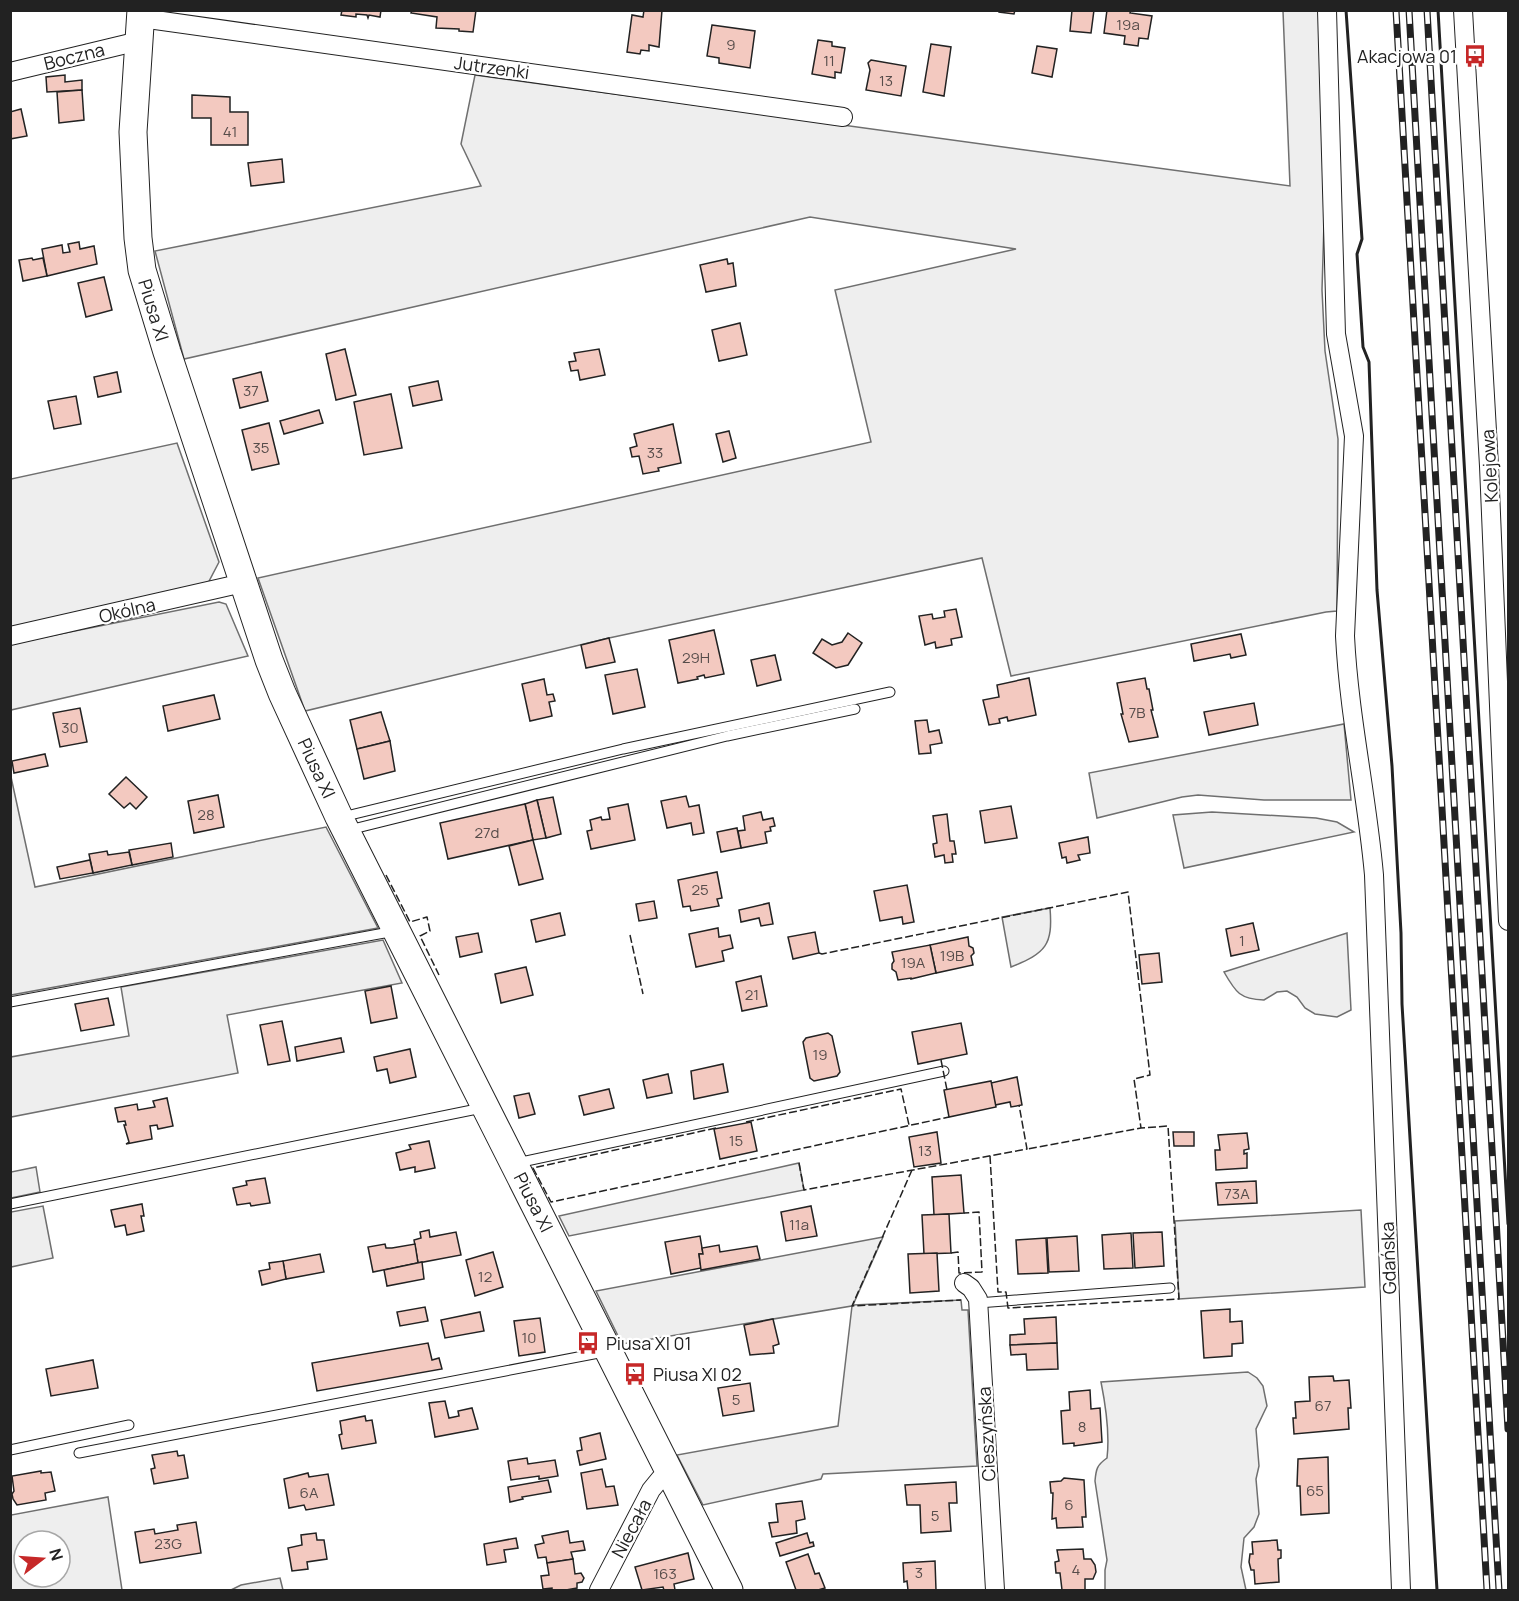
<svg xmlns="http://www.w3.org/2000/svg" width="1519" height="1601" viewBox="0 0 1519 1601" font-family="Manrope,sans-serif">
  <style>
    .green { fill: #eee; stroke: #6f6f6f; stroke-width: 1.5; fill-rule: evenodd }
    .building { fill: #f3c9c0; stroke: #222; stroke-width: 1.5 }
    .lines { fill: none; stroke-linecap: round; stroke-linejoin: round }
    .lane-casing { stroke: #222; stroke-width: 11 }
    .street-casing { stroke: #222; stroke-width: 20 }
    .secondary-casing { stroke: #222; stroke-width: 29 }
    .lane { stroke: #fff; stroke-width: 9 }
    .street { stroke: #fff; stroke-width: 18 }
    .secondary { stroke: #fff; stroke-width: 27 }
    .rail-casing { stroke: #222; stroke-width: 7 }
    .rail { stroke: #fff; stroke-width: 4.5; stroke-dasharray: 14; stroke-linecap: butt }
    .fence { stroke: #222; stroke-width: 1.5; stroke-dasharray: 8 3; stroke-linecap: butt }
    .wall { stroke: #222; stroke-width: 3 }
    .labels { text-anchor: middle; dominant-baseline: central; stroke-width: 4.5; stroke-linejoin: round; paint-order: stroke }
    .number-label { font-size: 15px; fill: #564c4a }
    .street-label { font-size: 18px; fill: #222; stroke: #fff }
    .poi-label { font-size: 18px; fill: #222; stroke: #fff; text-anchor: start }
  </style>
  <rect width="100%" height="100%" fill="#fff"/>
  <g class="green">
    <polygon points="1283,11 1319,11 1325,190 1322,290 1325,351 1338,439 1337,611 1326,612 1011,676 982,558 609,638 305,711 258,578 871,442 835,290 1016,249 810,217 184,359 155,251 481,186 461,144 475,75 1290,186"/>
    <polygon points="177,443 219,562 207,585 11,637 11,479"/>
    <polygon points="219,602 226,604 248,656 11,710 10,644"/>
    <polygon points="1344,724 1351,800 1264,800 1198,795 1182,797 1097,818 1089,773"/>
    <polygon points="11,777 35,887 326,827 378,928 11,995"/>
    <polygon points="1212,812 1316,818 1337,822 1354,832 1184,868 1173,815"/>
    <path d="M1050 908C1053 945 1046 953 1011 967L1002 917Z"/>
    <path d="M1347 933 1351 1010 1337 1017 1315 1014 1305 1008 1297 997 1287 991 1277 992 1264 1000C1240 999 1236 993 1224 972Z"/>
    <polygon points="383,940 402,983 227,1015 238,1073 11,1117 11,1057 129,1036 121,987"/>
    <polygon points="799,1163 804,1190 569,1236 559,1216"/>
    <polygon points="36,1167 40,1192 11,1198 11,1172"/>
    <polygon points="43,1206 53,1258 11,1267 11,1212"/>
    <polygon points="1361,1210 1365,1287 1179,1299 1175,1221"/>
    <polygon points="883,1237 853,1305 961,1300 962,1310 968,1310 977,1466 823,1474 821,1479 703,1505 677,1455 838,1426 852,1306 622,1344 596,1291"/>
    <path d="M1248 1372 1257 1378 1263 1386 1267 1406 1256 1429 1259 1466 1256 1479 1259 1514 1254 1527 1244 1538 1241 1567 1246 1590H1105V1570L1107 1560 1095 1481C1096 1469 1097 1465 1107 1458 1110 1433 1106 1407 1101 1382Z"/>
    <path d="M108 1497 122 1590H11V1515ZM24 1541H60V1577H24Z"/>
    <polygon points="280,1578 283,1590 231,1590 241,1585"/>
  </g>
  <g class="building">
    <polygon points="342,10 381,10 380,17 369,15 368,18 367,15 356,14 356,17 341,15"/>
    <polygon points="412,10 476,10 473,32 459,31 459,29 436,28 437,17 411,13"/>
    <polygon points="644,10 662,10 659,47 649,45 649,51 641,50 640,54 627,52 632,15 643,17"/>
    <polygon points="999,10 1015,10 1014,14 999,12"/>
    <polygon points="1072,10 1094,10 1091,33 1070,31"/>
    <polygon points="1107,10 1131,10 1130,13 1152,16 1148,39 1139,38 1138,46 1124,44 1125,36 1104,33"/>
    <polygon points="712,25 755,31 750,68 719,63 719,58 707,56"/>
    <polygon points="818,40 832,42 832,46 845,48 841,73 835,72 835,78 812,74"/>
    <polygon points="931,44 951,47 944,96 923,92"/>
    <polygon points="1037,46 1057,49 1052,77 1032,73"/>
    <polygon points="871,60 906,66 901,96 866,90 870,70 868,63"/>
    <polygon points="65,75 65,82 82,80 82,90 47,92 46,77"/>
    <polygon points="82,90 84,120 59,123 57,92"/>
    <polygon points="192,95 230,97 230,112 248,112 248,145 211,145 211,118 192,118"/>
    <polygon points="21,109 27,136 10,139 10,112"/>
    <polygon points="282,159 284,182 251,186 248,163"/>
    <polygon points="79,242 80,249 94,246 97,264 47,276 42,249 62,245 63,253 70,252 68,244"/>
    <polygon points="32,258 33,260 43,258 47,276 23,281 19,260"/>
    <polygon points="727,259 728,264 733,263 736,286 706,292 700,265"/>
    <polygon points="104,277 112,310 86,317 78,283"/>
    <polygon points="740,323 747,355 719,361 712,330"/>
    <polygon points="345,349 356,395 336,400 326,354"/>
    <polygon points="599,349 605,375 580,380 578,370 571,371 569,362 576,361 574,353"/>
    <polygon points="117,372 121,392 98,397 94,377"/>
    <polygon points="261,372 268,401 240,408 233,379"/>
    <polygon points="438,381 442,400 413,406 409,387"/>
    <polygon points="391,394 402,448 364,455 354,402"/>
    <polygon points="76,396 81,424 54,429 48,401"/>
    <polygon points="319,410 323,423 284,434 280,421"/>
    <polygon points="269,423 279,464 252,470 242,430"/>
    <polygon points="673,424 681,463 658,468 659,471 643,474 639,456 632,457 630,448 637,446 634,434"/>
    <polygon points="729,431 736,458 723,462 716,434"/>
    <polygon points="956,609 962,637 951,639 952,645 936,648 935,642 925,645 919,616 932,614 933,619 945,617 944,611"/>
    <polygon points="714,630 724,674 705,678 704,675 697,677 698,679 678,683 669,640"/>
    <polygon points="848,633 862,643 848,665 836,668 813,653 822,639 832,645 842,642"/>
    <polygon points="1241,634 1246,655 1231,658 1230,654 1194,661 1191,644"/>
    <polygon points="609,638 615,662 586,668 581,645"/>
    <polygon points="775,655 781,680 757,686 751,660"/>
    <polygon points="637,669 645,707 613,714 605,675"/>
    <polygon points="1029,678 1036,715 1008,721 1007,717 999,719 1000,723 989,725 983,700 999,697 997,685"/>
    <polygon points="1145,678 1147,689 1149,689 1153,710 1151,710 1158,737 1129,742 1121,714 1123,714 1117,683"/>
    <polygon points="544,679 547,695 553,694 555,701 549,702 552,716 530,721 522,684"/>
    <polygon points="214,695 220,719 168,731 163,706"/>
    <polygon points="1254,703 1258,725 1209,735 1204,712"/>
    <polygon points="80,708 87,742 60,747 53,713"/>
    <polygon points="381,712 390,741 357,749 350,720"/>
    <polygon points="927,720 929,732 939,730 942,743 930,745 931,753 919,754 915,721"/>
    <polygon points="390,741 395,771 364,779 357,749"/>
    <polygon points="45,754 48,766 14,773 12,761"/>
    <polygon points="126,777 147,797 136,809 130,803 124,808 109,794"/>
    <polygon points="218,795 224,827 194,833 188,801"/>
    <polygon points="686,796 689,807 699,805 704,833 693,835 691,823 667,828 661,801"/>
    <polygon points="553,797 561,834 546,838 537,800"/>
    <polygon points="537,800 546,838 533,840 525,804"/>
    <polygon points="525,804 533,840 448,859 440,823"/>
    <polygon points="628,804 635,840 591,849 587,831 592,830 590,820 601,817 602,820 610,819 608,808"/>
    <polygon points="1011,806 1017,838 985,843 980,811"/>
    <polygon points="761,812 763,820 773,818 775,826 770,827 771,831 765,832 767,843 741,848 738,831 745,830 743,816"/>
    <polygon points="947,814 950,841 954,841 956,854 952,854 953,862 945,863 944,855 935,857 933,844 937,843 933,816"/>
    <polygon points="737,828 741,848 721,852 717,832"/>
    <polygon points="1088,837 1090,853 1078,855 1080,860 1067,863 1066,857 1062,858 1059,843"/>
    <polygon points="533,840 543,879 519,885 509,846"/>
    <polygon points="171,843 173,857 132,865 129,850"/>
    <polygon points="107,851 108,855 129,852 132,865 93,873 89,854"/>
    <polygon points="90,860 93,873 60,879 57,867"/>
    <polygon points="717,872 722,898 717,899 719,906 691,911 690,906 683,907 678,880"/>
    <polygon points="907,885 914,922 903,924 902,917 880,921 874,891"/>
    <polygon points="654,901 657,918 639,921 636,904"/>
    <polygon points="769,903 773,924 761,926 759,918 741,922 739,910"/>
    <polygon points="560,913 565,935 536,942 531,920"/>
    <polygon points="1253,923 1259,950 1231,956 1226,929"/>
    <polygon points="718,928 719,937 730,935 733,948 722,951 724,961 696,967 689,934"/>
    <polygon points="815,932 819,953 793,959 788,937"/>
    <polygon points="478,933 482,952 460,957 456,937"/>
    <polygon points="968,937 969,946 973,948 974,953 971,956 973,965 936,973 930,945"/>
    <polygon points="930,945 936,973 911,979 911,978 898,980 896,972 892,969 892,964 894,961 892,952"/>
    <polygon points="1159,953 1162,982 1142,984 1139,955"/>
    <polygon points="526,967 533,995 501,1003 495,974"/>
    <polygon points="761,976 767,1006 742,1011 736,982"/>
    <polygon points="391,986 397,1018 371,1023 365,991"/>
    <polygon points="108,998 114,1025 81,1031 75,1004"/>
    <polygon points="282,1021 290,1061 268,1065 260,1025"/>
    <polygon points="961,1023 967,1054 918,1064 912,1032"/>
    <polygon points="828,1033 832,1036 840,1072 837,1076 814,1081 810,1078 803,1042 806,1038"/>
    <polygon points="341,1038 344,1052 297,1061 295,1047"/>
    <polygon points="410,1049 416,1077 390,1083 387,1069 377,1071 374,1057"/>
    <polygon points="723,1064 728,1092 694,1099 691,1071"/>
    <polygon points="668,1074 672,1093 647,1098 643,1080"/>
    <polygon points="1017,1077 1022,1105 1011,1107 1010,1102 995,1105 991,1083"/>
    <polygon points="991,1081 996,1107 949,1117 944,1090"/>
    <polygon points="609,1089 614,1108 584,1115 579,1096"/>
    <polygon points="529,1093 535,1114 519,1118 514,1096"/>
    <polygon points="167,1098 173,1126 158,1129 157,1125 150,1126 152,1139 126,1144 129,1142 124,1125 126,1125 125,1121 118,1122 115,1108 137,1104 138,1110 155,1107 153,1101"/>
    <polygon points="751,1122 757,1151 720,1159 714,1129"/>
    <polygon points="937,1132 941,1163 914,1167 909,1137"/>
    <polygon points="1173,1132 1194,1132 1194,1146 1174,1146"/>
    <polygon points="1247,1133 1249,1149 1244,1150 1244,1154 1247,1153 1247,1168 1216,1170 1215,1150 1220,1150 1218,1135"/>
    <polygon points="429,1141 435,1168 415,1172 415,1167 400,1170 396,1153 411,1149 409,1145"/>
    <polygon points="961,1175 964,1213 934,1215 932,1177"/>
    <polygon points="265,1178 270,1203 251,1206 250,1203 237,1205 233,1188 247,1185 246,1181"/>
    <polygon points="1256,1181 1257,1203 1218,1205 1216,1183"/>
    <polygon points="142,1204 144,1216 141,1216 144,1231 127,1235 125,1225 115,1227 111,1210"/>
    <polygon points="811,1206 817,1236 786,1241 781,1212"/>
    <polygon points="949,1214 951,1253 924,1254 922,1215"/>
    <polygon points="429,1230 430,1237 456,1232 461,1255 418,1263 414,1240 421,1238 420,1232"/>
    <polygon points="1162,1232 1164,1266 1135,1268 1133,1233"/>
    <polygon points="1131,1233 1133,1268 1104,1269 1102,1235"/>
    <polygon points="700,1236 703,1254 699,1254 701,1268 671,1274 665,1242"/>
    <polygon points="1077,1236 1079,1271 1049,1272 1047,1238"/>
    <polygon points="1046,1238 1048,1273 1018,1274 1016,1240"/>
    <polygon points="385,1244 386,1248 392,1248 415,1244 418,1263 373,1272 368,1247"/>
    <polygon points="719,1245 720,1252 757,1246 760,1259 701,1270 699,1254 703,1254 702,1248"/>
    <polygon points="493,1252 503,1287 475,1296 466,1260"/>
    <polygon points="937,1253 939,1291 910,1293 908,1254"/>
    <polygon points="320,1254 324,1272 286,1279 283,1261"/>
    <polygon points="283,1261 286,1279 262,1285 259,1271 270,1269 269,1263"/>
    <polygon points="422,1262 424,1279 387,1286 384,1270"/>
    <polygon points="425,1307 428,1321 400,1326 397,1312"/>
    <polygon points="1230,1309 1230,1322 1242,1321 1243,1343 1232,1344 1232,1356 1204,1358 1201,1311"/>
    <polygon points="480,1312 484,1331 445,1338 441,1320"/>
    <polygon points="1056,1317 1057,1343 1010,1345 1010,1335 1025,1334 1024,1319"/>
    <polygon points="540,1318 545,1352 519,1356 514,1321"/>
    <polygon points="773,1319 779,1344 773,1346 774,1353 750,1355 744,1325"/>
    <polygon points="428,1343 432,1360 439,1358 442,1369 317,1391 312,1363"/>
    <polygon points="1057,1343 1058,1369 1027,1370 1026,1354 1011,1355 1010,1345"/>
    <polygon points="93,1360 98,1388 51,1396 46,1369"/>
    <polygon points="1333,1376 1334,1381 1349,1380 1351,1408 1348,1408 1349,1429 1294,1434 1293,1418 1296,1418 1295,1402 1310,1401 1309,1377"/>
    <polygon points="750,1383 754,1411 723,1416 718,1388"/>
    <polygon points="1090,1390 1091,1409 1100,1408 1102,1442 1074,1446 1074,1443 1063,1444 1061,1411 1070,1410 1069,1392"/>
    <polygon points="445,1401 449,1418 459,1416 458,1411 472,1408 478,1429 435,1437 429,1403"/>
    <polygon points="365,1416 366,1421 372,1420 376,1443 342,1449 339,1435 342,1434 340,1421"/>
    <polygon points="600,1433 606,1459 580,1465 577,1451 582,1450 580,1438"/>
    <polygon points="177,1451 178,1456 184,1455 188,1478 154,1484 151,1469 155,1468 152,1455"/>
    <polygon points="1328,1457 1329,1513 1301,1515 1300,1486 1297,1486 1298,1459"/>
    <polygon points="527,1458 528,1464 555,1460 558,1476 539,1479 539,1476 511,1480 508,1461"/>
    <polygon points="602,1469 606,1487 614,1486 618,1505 587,1509 581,1473"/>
    <polygon points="41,1471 41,1473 51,1472 55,1491 45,1493 46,1500 17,1505 13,1499 12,1494 14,1491 12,1476"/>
    <polygon points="308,1473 309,1477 328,1474 334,1505 306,1510 304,1505 289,1508 284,1479"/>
    <polygon points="1064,1478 1084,1480 1086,1517 1082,1517 1083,1527 1057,1528 1056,1518 1052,1519 1053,1493 1051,1493 1050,1482 1061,1481"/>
    <polygon points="548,1480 551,1492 522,1497 523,1499 510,1502 508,1487"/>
    <polygon points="956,1482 957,1503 949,1503 951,1531 921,1533 920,1505 907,1505 905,1485"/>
    <polygon points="802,1501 805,1519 796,1521 797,1533 772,1537 769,1523 778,1522 776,1504"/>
    <polygon points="196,1522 201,1553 140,1563 135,1532 154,1529 155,1534 178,1530 177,1525"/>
    <polygon points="568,1531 570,1543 583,1541 585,1550 571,1552 573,1559 547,1563 546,1557 538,1558 535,1545 544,1543 542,1536"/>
    <polygon points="316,1533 317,1540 324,1540 327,1559 307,1562 308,1569 292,1571 288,1548 302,1545 301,1535"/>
    <polygon points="807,1533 810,1543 813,1542 814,1546 780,1556 776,1543"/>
    <polygon points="516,1538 518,1548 504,1550 506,1562 487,1565 484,1544"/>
    <polygon points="1277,1540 1278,1550 1281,1550 1281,1558 1278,1559 1279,1582 1255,1584 1254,1570 1251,1570 1249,1562 1250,1554 1253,1554 1252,1542"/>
    <polygon points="1083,1549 1084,1559 1091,1559 1095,1565 1096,1572 1093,1579 1085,1579 1085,1590 1062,1590 1060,1573 1056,1573 1055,1562 1059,1561 1057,1550"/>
    <polygon points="688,1553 694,1579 674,1584 675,1590 664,1590 663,1587 642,1590 635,1567"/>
    <polygon points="808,1554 815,1574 819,1573 825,1588 818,1590 796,1590 786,1562"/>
    <polygon points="573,1559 575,1574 581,1573 584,1578 582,1582 577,1583 577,1588 566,1590 552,1590 552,1588 543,1589 541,1576 549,1575 547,1563"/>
    <polygon points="935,1561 936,1590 908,1590 907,1581 904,1582 903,1563"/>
  </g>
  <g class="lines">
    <g class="lane-casing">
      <g id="lane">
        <polyline points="342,817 623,749 890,692"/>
        <polyline points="349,830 727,736 855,709"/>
        <polyline points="10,1002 395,931"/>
        <polyline points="517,1163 944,1071"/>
        <polyline points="10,1204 482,1108"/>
        <polyline points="978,1303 1170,1288"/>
        <polyline points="10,1450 129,1425"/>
        <polyline points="79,1453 604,1352"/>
      </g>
    </g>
    <g class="street-casing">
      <g id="street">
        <path d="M1327 10 1336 334 1354 436 1345 636C1349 717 1367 795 1374 875L1401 1590"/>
        <polyline points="1463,10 1489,466 1508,921"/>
        <polyline points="141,18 843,117"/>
        <polyline points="10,72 139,41"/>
        <polyline points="10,636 243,583"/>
        <polyline points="964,1283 971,1288 978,1299 995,1590"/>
        <polyline points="599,1590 651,1490 660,1479 671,1472"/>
      </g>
    </g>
    <g class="secondary-casing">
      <polyline id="secondary" points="141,10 133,132 138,238 142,270 167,352 269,660 282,693 339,817 729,1590"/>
    </g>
    <use href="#lane" class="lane"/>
    <use href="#street" class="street"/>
    <use href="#secondary" class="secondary"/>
    <g class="rail-casing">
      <g id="rail">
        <polyline points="1396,10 1487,1590"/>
        <polyline points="1409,10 1499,1590"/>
        <polyline points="1427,10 1508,1429"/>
      </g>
    </g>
    <use href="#rail" class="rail"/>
    <g class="fence">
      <polyline points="386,875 410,922 427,917 430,931 420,936 439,975"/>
      <polyline points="630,935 643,994"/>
      <polyline points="819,953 822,954 1128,892 1150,1075 1134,1079 1141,1128"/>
      <polyline points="941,1060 947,1090"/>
      <polyline points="746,1122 901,1089 909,1125"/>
      <polyline points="716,1128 533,1168 551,1202 949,1117"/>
      <polyline points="990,1156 998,1292 1006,1292 1008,1308 1179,1299 1168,1126 1141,1128 1027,1149"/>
      <polyline points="799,1163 804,1190 1027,1149 1019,1105"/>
      <polyline points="912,1170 852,1306 961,1300"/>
      <polyline points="951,1253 958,1252 959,1273 982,1272 979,1212 964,1213"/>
    </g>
    <g class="wall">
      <polyline points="1346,10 1362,239 1357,254 1363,347 1369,362 1377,590 1392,766 1401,933 1402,1004 1437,1590"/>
      <polyline points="1438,10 1508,1224"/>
    </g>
  </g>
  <defs>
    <g id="bus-bare" transform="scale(1.8)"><path d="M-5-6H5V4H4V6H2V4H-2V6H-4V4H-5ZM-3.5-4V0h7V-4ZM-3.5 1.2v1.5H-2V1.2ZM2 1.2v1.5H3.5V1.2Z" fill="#c62828" stroke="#fff" stroke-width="2.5" paint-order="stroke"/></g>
  </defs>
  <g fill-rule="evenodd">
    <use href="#bus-bare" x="1475" y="56"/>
    <use href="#bus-bare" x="588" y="1343"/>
    <use href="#bus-bare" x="635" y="1374"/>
  </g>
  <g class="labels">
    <g class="number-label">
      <text x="1128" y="24">19a</text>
      <text x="731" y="44">9</text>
      <text x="829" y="60">11</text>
      <text x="886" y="80">13</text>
      <text x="230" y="131">41</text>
      <text x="251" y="390">37</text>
      <text x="261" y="447">35</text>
      <text x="655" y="452">33</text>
      <text x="696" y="657">29H</text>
      <text x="1137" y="712">7B</text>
      <text x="70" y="727">30</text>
      <text x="206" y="814">28</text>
      <text x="487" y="832">27d</text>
      <text x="700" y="889">25</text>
      <text x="1242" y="940">1</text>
      <text x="952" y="955">19B</text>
      <text x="913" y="962">19A</text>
      <text x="752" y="994">21</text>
      <text x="820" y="1054">19</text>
      <text x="736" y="1140">15</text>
      <text x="925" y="1150">13</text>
      <text x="1237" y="1193">73A</text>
      <text x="799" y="1224">11a</text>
      <text x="485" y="1276">12</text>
      <text x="529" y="1337">10</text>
      <text x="736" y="1399">5</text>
      <text x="1323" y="1405">67</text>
      <text x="1082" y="1426">8</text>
      <text x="1315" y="1490">65</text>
      <text x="309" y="1492">6A</text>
      <text x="1069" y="1504">6</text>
      <text x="935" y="1515">5</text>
      <text x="168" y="1543">23G</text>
      <text x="1076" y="1569">4</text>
      <text x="919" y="1572">3</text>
      <text x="665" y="1573">163</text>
    </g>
    <g class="street-label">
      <text transform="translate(74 56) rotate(-14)">Boczna</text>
      <text transform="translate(492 67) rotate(8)">Jutrzenki</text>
      <text transform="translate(154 310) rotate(73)">Piusa XI</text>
      <text transform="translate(1489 466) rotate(-93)">Kolejowa</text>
      <text transform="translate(127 610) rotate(-13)">Okólna</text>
      <text transform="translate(317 768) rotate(65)">Piusa XI</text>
      <text transform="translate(534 1202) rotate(63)">Piusa XI</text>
      <text transform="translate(1388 1258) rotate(-92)">Gdańska</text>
      <text transform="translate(986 1434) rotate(-93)">Cieszyńska</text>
      <text transform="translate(631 1528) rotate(-62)">Niecała</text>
    </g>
    <g class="poi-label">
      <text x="1457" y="56" text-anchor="end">Akacjowa 01</text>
      <text x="606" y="1343">Piusa XI 01</text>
      <text x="653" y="1374">Piusa XI 02</text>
    </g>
  </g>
  <rect width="1519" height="1601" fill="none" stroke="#222222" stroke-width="24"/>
  <g transform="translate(42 1559) rotate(73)"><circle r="28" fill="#ffffff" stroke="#a7a7a7" stroke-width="1.5"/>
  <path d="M0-4.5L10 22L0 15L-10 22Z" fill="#c62828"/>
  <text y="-9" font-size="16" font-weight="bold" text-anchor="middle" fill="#222222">N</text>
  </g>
</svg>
